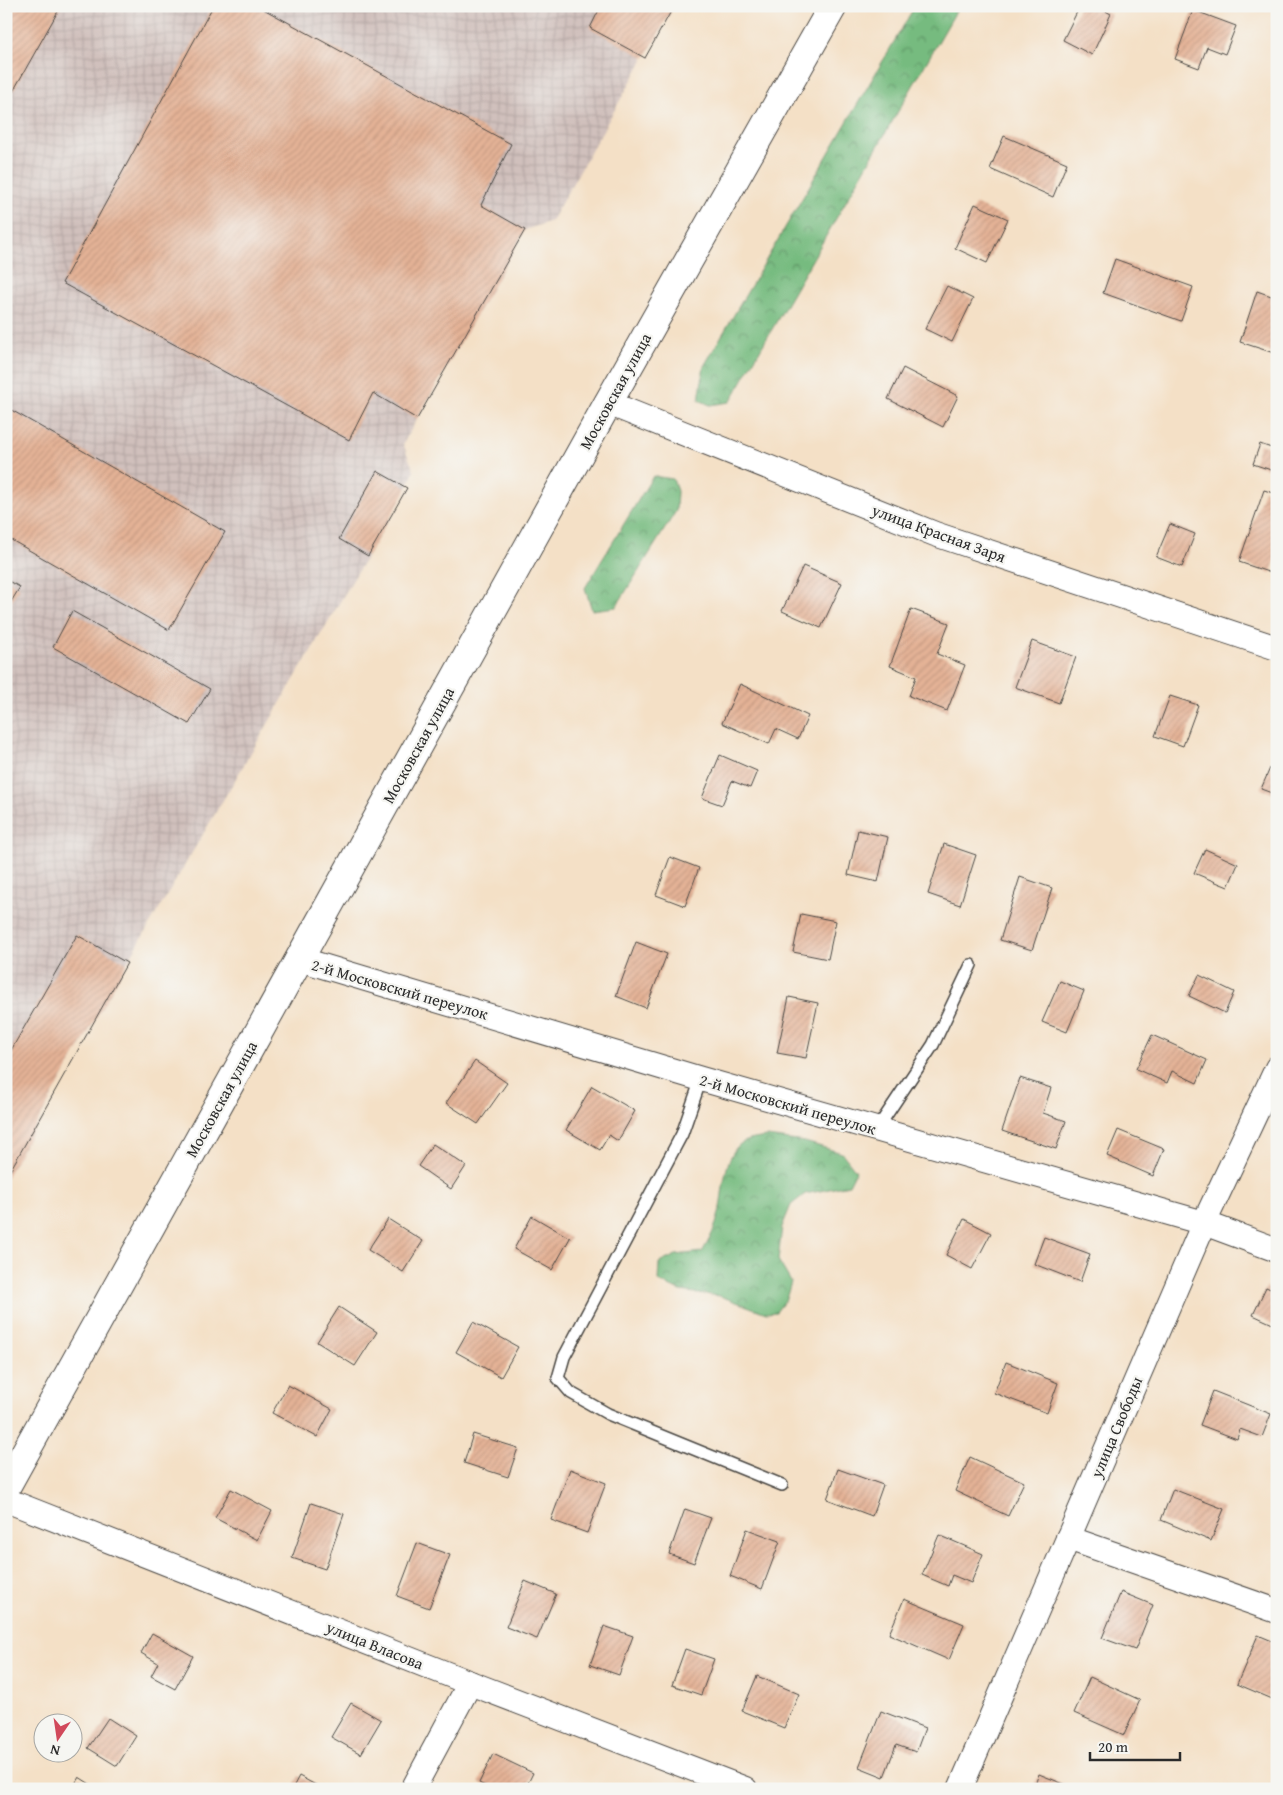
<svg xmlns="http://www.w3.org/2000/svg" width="1283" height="1795" viewBox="0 0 1283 1795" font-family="'Gentium Book Plus',serif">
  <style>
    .industrial { fill: url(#industrial-grid) }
    .forest { fill: url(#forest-crowns); stroke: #507355 }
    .building { fill: url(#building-hatch) }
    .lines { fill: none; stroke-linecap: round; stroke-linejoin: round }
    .service-casing { stroke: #494642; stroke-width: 14 }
    .minor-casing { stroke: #494642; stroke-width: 26 }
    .secondary-casing { stroke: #494642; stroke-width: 30 }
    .service { stroke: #fff; stroke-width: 11 }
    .minor { stroke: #fff; stroke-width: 24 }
    .secondary { stroke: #fff; stroke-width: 28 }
    .labels { text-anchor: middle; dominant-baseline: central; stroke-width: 4.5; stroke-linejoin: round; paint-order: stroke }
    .street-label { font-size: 16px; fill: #2b2b2b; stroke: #f6f6f2 }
  </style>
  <defs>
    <pattern id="industrial-grid" width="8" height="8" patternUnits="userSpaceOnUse" patternTransform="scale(1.25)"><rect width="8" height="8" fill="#d0c0bc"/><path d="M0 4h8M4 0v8" fill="none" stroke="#b3a5a2"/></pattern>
    <pattern id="forest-crowns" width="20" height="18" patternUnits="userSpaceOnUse" patternTransform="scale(1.25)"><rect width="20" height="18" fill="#76bb7f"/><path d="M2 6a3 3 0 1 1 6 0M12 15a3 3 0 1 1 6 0" fill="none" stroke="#619868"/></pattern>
    <pattern id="building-hatch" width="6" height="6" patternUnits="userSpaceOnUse" patternTransform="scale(1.25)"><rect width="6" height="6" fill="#e4b296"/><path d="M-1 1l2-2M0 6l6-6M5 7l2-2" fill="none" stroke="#c49981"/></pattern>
  </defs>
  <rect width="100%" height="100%" fill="#f6f6f2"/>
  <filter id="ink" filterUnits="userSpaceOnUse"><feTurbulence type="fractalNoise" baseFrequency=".02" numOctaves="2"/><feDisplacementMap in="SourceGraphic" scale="10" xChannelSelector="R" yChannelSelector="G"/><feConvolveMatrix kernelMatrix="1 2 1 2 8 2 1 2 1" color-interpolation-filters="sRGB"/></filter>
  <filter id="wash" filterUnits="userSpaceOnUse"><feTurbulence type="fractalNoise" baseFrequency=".0096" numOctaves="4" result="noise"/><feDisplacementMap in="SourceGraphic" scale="20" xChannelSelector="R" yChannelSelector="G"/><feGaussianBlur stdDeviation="1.12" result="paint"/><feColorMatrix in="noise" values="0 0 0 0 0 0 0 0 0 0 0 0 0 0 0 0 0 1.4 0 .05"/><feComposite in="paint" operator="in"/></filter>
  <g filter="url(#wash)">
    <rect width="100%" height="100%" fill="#f4e0c6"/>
    <polygon class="industrial" points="6,6 674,6 551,221 525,230 417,419 403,444 414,471 407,488 127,963 6,1178"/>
    <g class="forest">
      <polygon points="915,6 959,6 730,402 710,405 699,400 704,366"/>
      <polygon points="653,476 673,479 677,491 676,511 616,607 592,610 585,588"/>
      <path d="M767 1137 805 1142 842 1153 856 1171 849 1185 805 1194 791 1205 782 1227 778 1260 791 1282 786 1299 776 1312 766 1313 720 1296 680 1291 658 1281 659 1263 676 1255 702 1252C709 1241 716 1227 719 1213 723 1195 724 1150 744 1142 751 1139 760 1138 767 1137Z"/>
    </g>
    <g id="blocks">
      <g class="building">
        <polygon points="6,6 61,6 6,104"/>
        <polygon points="213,6 258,6 511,144 481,205 525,230 417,419 373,393 349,440 62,283"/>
        <polygon points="601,6 674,6 645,58 590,28"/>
        <polygon points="1080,6 1096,6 1111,14 1092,55 1063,40"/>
        <polygon points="1193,10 1236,26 1225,54 1207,47 1199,68 1175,59"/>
        <polygon points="1004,136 1067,163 1053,197 990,169"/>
        <polygon points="975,204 1008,219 987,263 955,248"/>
        <polygon points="1115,259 1193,287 1181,321 1103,293"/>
        <polygon points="947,286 973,299 952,342 925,329"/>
        <polygon points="1257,291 1277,298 1277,354 1240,342"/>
        <polygon points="903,368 958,396 943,427 888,399"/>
        <polygon points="6,407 225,532 169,630 6,537"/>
        <polygon points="1260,444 1277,450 1277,472 1253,464"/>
        <polygon points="377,471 407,488 368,556 339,539"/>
        <polygon points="1264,490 1277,494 1277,554 1271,573 1239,562"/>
        <polygon points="1170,524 1195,534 1182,567 1156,557"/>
        <polygon points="803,566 842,583 821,628 782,611"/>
        <polygon points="6,580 20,587 6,610"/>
        <polygon points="911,609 949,623 937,654 965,665 947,711 909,696 916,677 890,666"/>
        <polygon points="72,611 210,689 189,724 53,647"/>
        <polygon points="1032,641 1076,657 1059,703 1015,687"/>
        <polygon points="740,684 808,716 798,739 776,729 769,744 722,723"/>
        <polygon points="1170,696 1198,705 1183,746 1155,736"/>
        <polygon points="1277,752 1277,795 1261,789"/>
        <polygon points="720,755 757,771 750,788 732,781 722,805 702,798"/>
        <polygon points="858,830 888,837 878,882 848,875"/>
        <polygon points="944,844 976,855 960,905 928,894"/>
        <polygon points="1205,849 1238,864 1228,887 1194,873"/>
        <polygon points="670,857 699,868 685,906 656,895"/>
        <polygon points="1020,877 1052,888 1032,950 1000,940"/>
        <polygon points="801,914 836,921 828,959 793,952"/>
        <polygon points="77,935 127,963 6,1178 6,1059"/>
        <polygon points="636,942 667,954 646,1008 616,996"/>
        <polygon points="1199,975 1234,992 1225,1013 1189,996"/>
        <polygon points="1060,981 1084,991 1067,1032 1042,1022"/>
        <polygon points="789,997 818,1003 806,1058 777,1053"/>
        <polygon points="1152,1035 1207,1060 1197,1083 1172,1071 1167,1083 1136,1069"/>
        <polygon points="475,1061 507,1083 478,1124 446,1103"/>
        <polygon points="1020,1078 1051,1088 1043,1113 1066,1121 1056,1149 1002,1131"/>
        <polygon points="592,1086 635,1111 618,1141 609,1135 600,1150 566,1130"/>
        <polygon points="1118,1130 1164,1149 1153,1176 1107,1156"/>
        <polygon points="433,1144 466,1166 451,1189 418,1166"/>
        <polygon points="532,1216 570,1238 552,1270 514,1249"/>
        <polygon points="388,1219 423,1241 403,1272 368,1250"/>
        <polygon points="964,1219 991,1233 972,1269 946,1255"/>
        <polygon points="1044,1237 1090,1254 1080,1282 1034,1264"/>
        <polygon points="1266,1287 1277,1292 1277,1326 1253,1315"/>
        <polygon points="339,1307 377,1332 355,1366 317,1342"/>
        <polygon points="473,1322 518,1347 501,1377 456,1352"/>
        <polygon points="1006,1362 1058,1383 1047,1413 994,1393"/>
        <polygon points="288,1385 332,1409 317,1437 272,1413"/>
        <polygon points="1213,1391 1271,1414 1262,1437 1240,1429 1237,1439 1200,1425"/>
        <polygon points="473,1434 518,1448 508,1477 464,1463"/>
        <polygon points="970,1457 1024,1482 1008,1516 955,1491"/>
        <polygon points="570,1469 606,1483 587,1533 551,1520"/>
        <polygon points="838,1469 883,1485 872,1516 827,1499"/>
        <polygon points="231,1489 272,1511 257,1540 215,1518"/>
        <polygon points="1173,1489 1224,1509 1211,1541 1161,1520"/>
        <polygon points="311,1503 344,1514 325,1569 292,1558"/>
        <polygon points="685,1509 711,1518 694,1563 669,1554"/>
        <polygon points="747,1529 780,1541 762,1589 730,1576"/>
        <polygon points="939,1535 983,1554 971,1583 952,1575 948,1586 922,1575"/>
        <polygon points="417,1543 450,1555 429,1608 397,1596"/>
        <polygon points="525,1581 556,1594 537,1639 506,1627"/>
        <polygon points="1121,1592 1153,1605 1135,1650 1102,1638"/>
        <polygon points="904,1599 964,1624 949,1660 889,1634"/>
        <polygon points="604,1626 633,1636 619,1675 590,1665"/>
        <polygon points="152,1633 193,1656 175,1689 151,1676 158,1663 141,1653"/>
        <polygon points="1258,1635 1277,1643 1277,1701 1237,1684"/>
        <polygon points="685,1649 714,1659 701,1695 672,1685"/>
        <polygon points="757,1676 799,1694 784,1728 742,1711"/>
        <polygon points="1090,1677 1140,1700 1124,1735 1074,1713"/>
        <polygon points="351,1703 381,1720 361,1754 331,1737"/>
        <polygon points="881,1711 925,1728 916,1752 896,1745 884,1777 859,1767"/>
        <polygon points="108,1718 136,1736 117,1766 88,1748"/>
        <polygon points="493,1754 533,1773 525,1789 491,1789 479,1783"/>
        <polygon points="1039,1774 1076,1789 1033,1789"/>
        <polygon points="299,1776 323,1789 292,1789"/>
        <polygon points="79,1777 98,1789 72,1789"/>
      </g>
    </g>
  </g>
  <g filter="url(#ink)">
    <use href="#blocks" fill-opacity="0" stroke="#494642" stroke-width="1"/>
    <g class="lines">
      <g class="service-casing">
        <g id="service">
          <polyline points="701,1079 682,1134 564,1357 558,1378 571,1393 608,1414 782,1485"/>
          <polyline points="877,1129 933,1045 971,965"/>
        </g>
      </g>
      <g class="minor-casing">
        <g id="minor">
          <polyline points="608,403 935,534 1277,648"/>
          <polyline points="299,959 701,1079 1204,1223 1277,1250"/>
          <polyline points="6,1500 470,1683 745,1789"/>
          <polyline points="1068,1538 1277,1611"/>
          <polyline points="413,1789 470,1683"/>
          <polyline points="960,1789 1204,1223 1277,1068"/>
        </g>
      </g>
      <g class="secondary-casing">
        <polyline id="secondary" points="6,1487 608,403 833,6"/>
      </g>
      <use href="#service" class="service"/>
      <use href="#minor" class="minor"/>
      <use href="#secondary" class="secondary"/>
    </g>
  </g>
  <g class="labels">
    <g class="street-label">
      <text transform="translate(615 391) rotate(-61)">Московская улица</text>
      <text transform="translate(939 533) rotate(20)">улица Красная Заря</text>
      <text transform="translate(418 745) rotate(-61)">Московская улица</text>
      <text transform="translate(400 989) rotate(16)">2-й Московский переулок</text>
      <text transform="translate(221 1099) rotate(-61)">Московская улица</text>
      <text transform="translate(788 1104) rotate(16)">2-й Московский переулок</text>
      <text transform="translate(1116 1427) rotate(-67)">улица Свободы</text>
      <text transform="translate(375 1645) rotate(22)">улица Власова</text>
    </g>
  </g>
  <rect width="1283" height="1795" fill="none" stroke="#f6f6f2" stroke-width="25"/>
  <g transform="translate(58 1738) rotate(193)"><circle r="24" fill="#f6f6f2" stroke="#a5a5a2"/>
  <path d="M0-4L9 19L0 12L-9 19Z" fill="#d1495b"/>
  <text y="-8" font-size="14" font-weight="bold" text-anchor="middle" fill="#2b2b2b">N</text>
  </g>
  <path d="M1090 1752v8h90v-8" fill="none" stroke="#2b2b2b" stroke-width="2.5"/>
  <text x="1098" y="1752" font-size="15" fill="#2b2b2b" stroke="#f6f6f2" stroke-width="4" paint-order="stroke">20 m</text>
</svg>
